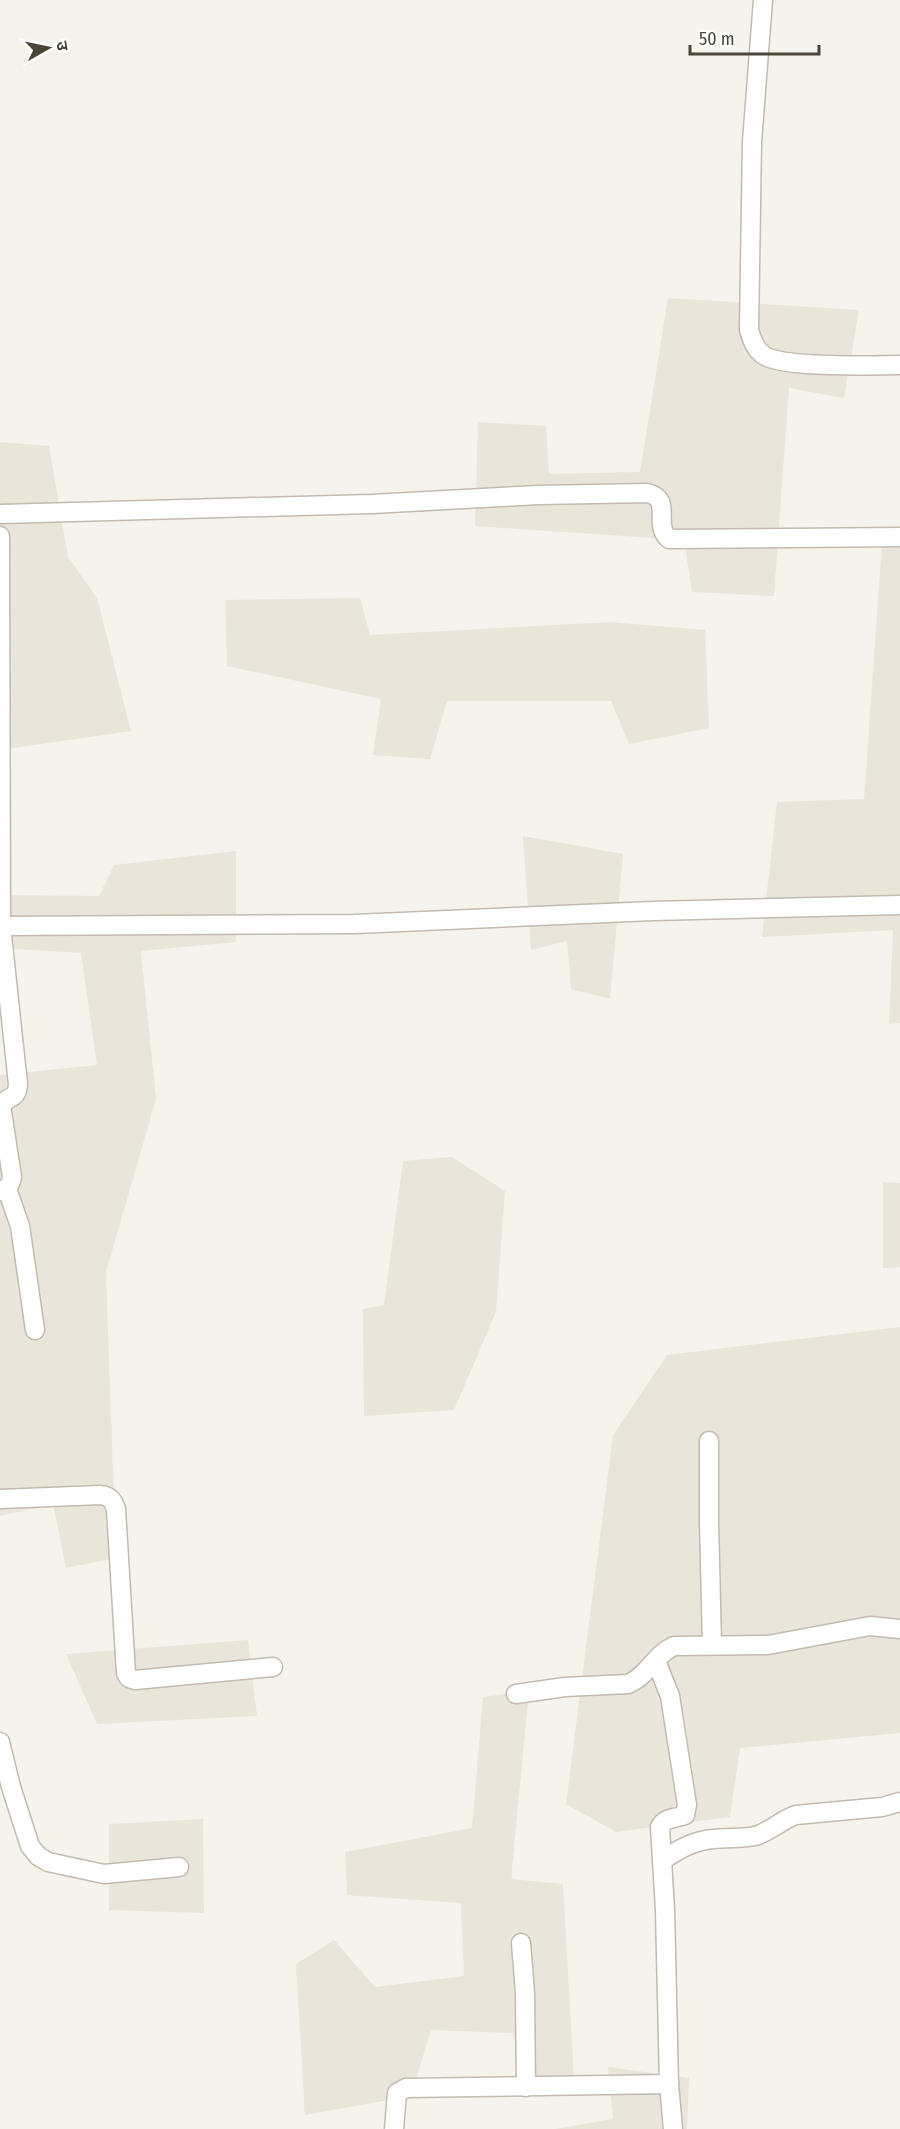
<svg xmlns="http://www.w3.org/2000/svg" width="900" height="2129" viewBox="0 0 900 2129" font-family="'Fira Sans Condensed','Noto Sans Devanagari',sans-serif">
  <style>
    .residential { fill: #eae5da }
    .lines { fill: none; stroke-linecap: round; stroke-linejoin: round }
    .street-casing { stroke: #c2bbae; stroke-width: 21 }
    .street { stroke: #fff; stroke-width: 18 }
  </style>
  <rect width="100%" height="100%" fill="#f6f3ec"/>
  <g class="residential">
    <polygon points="668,298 859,310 844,398 789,388 774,596 692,592 684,540 475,526 478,422 546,426 549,474 640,472"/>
    <polygon points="0,442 49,446 68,557 97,598 131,731 0,750"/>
    <polygon points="900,528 900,1023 889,1024 893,930 762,937 777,802 864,799 883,530"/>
    <polygon points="360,598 370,635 610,622 705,630 709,728 629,744 611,701 447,701 430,759 373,755 381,699 227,666 225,600"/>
    <polygon points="523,836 623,854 610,999 571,989 567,941 531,950"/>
    <polygon points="236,851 236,942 141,951 156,1099 106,1272 116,1558 66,1568 53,1504 0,1516 0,1075 97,1065 81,953 0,948 0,895 99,896 114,865"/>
    <polygon points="452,1157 505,1191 496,1312 454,1410 364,1416 363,1309 384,1305 403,1161"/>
    <polygon points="883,1182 900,1183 900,1267 883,1268"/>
    <polygon points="900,1327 900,1733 740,1748 730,1817 616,1832 566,1804 613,1435 667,1355"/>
    <polygon points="248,1640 257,1716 97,1724 66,1654"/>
    <polygon points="529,1691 511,1879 563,1884 574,2077 530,2084 512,2033 431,2030 411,2096 305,2115 296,1964 334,1940 375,1987 464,1976 461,1903 347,1895 345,1852 472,1828 483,1697"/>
    <polygon points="203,1819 204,1913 109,1910 109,1824"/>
    <polygon points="608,2067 689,2078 687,2129 555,2129 613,2119"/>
  </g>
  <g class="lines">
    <g class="street-casing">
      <g id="street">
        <path d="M763 0 752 142 749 330C752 339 754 347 762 354 780 369 873 365 900 365"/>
        <path d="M0 514 372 504 538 495 647 493C674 499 652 524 669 539L900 537"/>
        <path d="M0 536 1 926 18 1084C17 1101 8 1095 1 1105L12 1177C10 1186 8 1188 0 1191"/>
        <polyline points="0,926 355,924 653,911 900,905"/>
        <polyline points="7,1189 20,1226 35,1330"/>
        <polyline points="709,1441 709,1522 712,1645"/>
        <path d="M0 1499 100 1495C110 1496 113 1500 116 1509L126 1673 129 1678 135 1680 273 1667"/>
        <path d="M656 1661 670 1696 687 1805 685 1815C675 1819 665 1817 660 1827L665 1910 669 2084 673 2129"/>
        <path d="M516 1694 565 1687 628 1684C648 1676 655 1654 674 1646L768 1645 870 1626 900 1629"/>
        <polyline points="0,1742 11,1787 30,1846 38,1856 48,1862 104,1874 179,1867"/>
        <path d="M663 1860C679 1849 693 1841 713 1839 727 1837 741 1839 755 1836 770 1832 781 1820 796 1815L882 1807 900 1802"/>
        <polyline points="521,1943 525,1993 526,2087"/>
        <polyline points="394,2129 397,2093 406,2088 669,2084"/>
      </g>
    </g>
    <use href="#street" class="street"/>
  </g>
  <g transform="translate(48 48) rotate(81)" stroke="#ffffff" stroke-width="4.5" paint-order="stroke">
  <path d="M0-4.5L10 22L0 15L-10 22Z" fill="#4b4439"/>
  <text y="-9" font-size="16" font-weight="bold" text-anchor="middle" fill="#4b4439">उ</text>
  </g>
  <path d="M690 45v9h129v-9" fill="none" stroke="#4b4439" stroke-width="3"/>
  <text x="699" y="45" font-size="18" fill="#4b4439" stroke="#ffffff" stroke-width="4.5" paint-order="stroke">50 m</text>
</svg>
